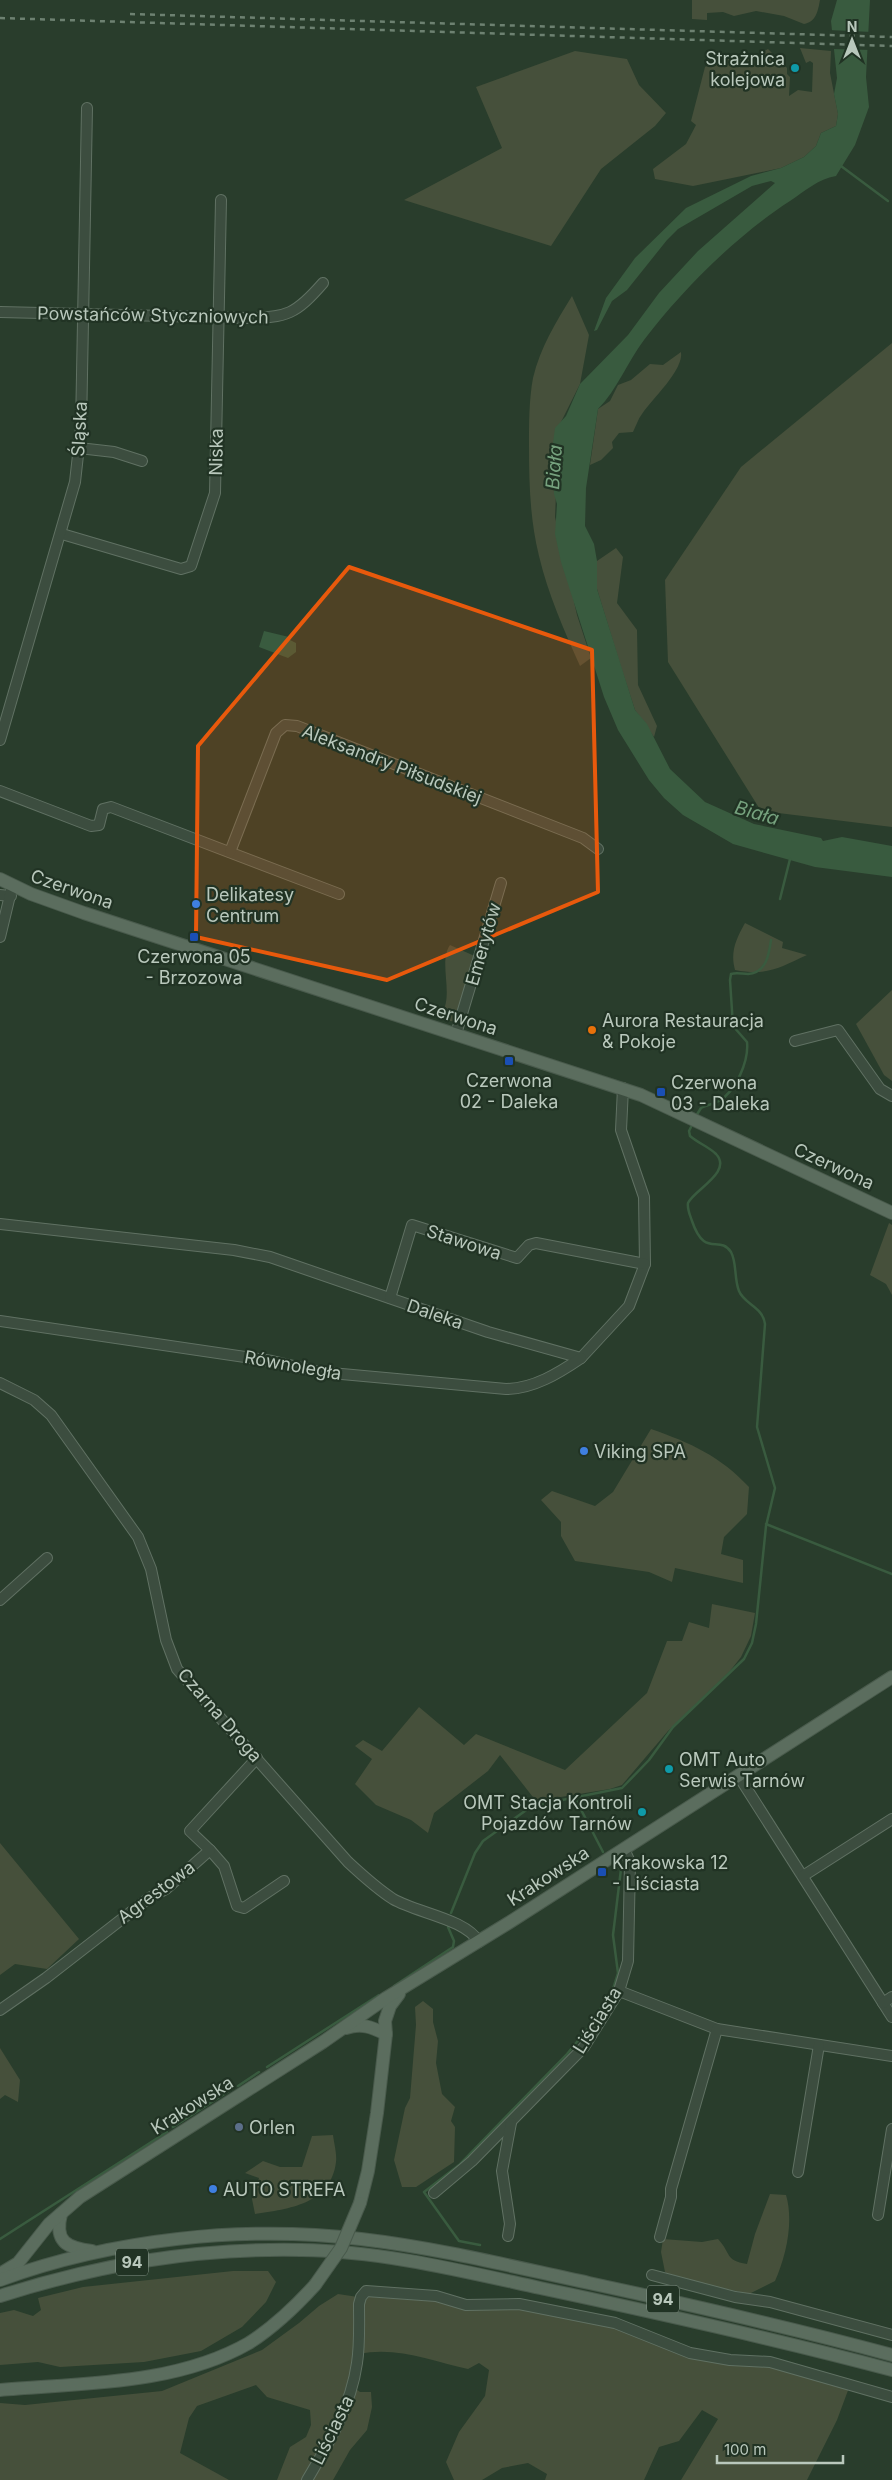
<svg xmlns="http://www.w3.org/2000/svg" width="892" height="2480" viewBox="0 0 892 2480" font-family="Inter,sans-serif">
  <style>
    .green { fill: #46503b }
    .water { fill: #395b3f }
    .pier { fill: #293d2c }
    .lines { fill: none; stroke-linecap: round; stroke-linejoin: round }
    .stream { stroke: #395b3f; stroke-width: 2.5 }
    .minor-casing { stroke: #607163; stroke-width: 12 }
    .major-casing { stroke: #495a4c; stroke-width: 14 }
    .minor { stroke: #3c4d3f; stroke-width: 10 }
    .major { stroke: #5b6d5e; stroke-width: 12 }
    .rail { stroke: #6d8171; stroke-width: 2.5; stroke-dasharray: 5 5; stroke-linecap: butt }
    .major-bridge-casing { stroke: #495a4c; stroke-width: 14; stroke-linecap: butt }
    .major-bridge { stroke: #5b6d5e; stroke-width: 12 }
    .marked { fill: #e8590c; fill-opacity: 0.2; stroke: #e8590c; stroke-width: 4; stroke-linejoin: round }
    .culture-dot { fill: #0f9aa8; stroke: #213324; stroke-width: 2 }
    .shop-dot { fill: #3f7fe0; stroke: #213324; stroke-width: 2 }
    .transit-dot { fill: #1a4fb4; stroke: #213324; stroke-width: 2 }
    .food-dot { fill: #e8710a; stroke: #213324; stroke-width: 2 }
    .service-dot { fill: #5c6f8a; stroke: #213324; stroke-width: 2 }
    .labels { text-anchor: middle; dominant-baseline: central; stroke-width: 4.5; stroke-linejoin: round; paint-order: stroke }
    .shield { fill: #213324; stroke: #8b9b8e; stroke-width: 1 }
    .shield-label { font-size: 16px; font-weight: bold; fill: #b9c8bc }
    .poi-label { font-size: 18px; fill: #b9c8bc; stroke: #213324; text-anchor: start }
    .street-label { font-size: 18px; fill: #b9c8bc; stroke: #213324 }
    .water-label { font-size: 19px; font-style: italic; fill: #76a27e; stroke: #213324 }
  </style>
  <rect width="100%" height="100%" fill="#293d2c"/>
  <g class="green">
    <path d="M692 0H820C818 11 816 22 804 24L784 16 756 11 734 16 723 12 707 13V20L692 19Z"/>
    <polygon points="800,48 831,51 830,73 838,114 836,126 821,133 816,146 804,157 781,168 693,186 655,179 653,169 686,144 696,125 691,121 705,67 717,59 749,59 768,49 787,68 787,74 790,77 789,96 798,90 812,92 813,63 810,61 806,63"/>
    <polygon points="575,51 627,59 639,85 666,113 655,126 601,169 551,246 404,200 502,148 476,87"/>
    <path d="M572 296 589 335 580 384 559 426 555 517 577 615 591 658 580 666C564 630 548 594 539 556 530 520 529 483 529 446 529 424 529 399 533 378 540 348 556 322 572 296Z"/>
    <polygon points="892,343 892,827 761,811 668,662 665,580 741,467"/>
    <path d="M681 352C684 370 652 399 642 414 638 419 636 426 633 432L619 433 612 442 613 448 601 460 590 465 598 409 610 401 618 385 631 380 650 364 663 365Z"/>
    <polygon points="616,548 623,557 617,603 637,630 638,685 657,726 654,737 635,710 620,664 597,589 597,561"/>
    <path d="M745 923 783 942 782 948 807 955C779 968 767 976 735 970 730 952 736 939 745 923Z"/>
    <path d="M450 945 479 958 459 1022 450 1021 442 1013C454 994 438 962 450 945Z"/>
    <polygon points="892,990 892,1081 884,1075 856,1024"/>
    <polygon points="889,1223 892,1225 892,1295 886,1284 870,1275"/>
    <path d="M651 1429C691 1443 720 1456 749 1487L747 1514 724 1537 721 1554 743 1560V1583L675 1568 672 1582 649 1572 575 1561 561 1536V1522L541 1500 552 1491 595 1506 613 1492Z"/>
    <polygon points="712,1604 755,1613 751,1636 741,1657 730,1671 668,1731 622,1785 610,1789 536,1801 500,1755 488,1771 434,1813 428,1833 411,1820 376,1805 355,1784 372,1759 355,1746 363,1740 382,1751 419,1707 464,1745 476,1734 565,1770 647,1693 667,1641 682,1641 689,1622 709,1628"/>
    <polygon points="0,1843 79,1939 47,1969 15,1964 0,1975"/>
    <polygon points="423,2001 433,2009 433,2022 438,2041 436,2063 442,2094 455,2107 451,2121 455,2127 454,2162 416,2187 402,2187 394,2160 405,2108 410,2098 416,2025 415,2007"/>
    <polygon points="0,2048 20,2080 18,2102 5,2095 0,2099"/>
    <path d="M333 2135C334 2143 337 2154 336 2162 331 2204 289 2209 255 2214L252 2199 259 2178 245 2173 263 2161 280 2167H302L312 2136Z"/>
    <path d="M770 2194 786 2195C794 2222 786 2256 775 2281L749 2294 670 2277 665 2272 661 2252 663 2239 702 2242 718 2239C732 2254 724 2260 747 2264L755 2234Z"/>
    <polygon points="233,2271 268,2271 276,2282 266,2302 242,2327 201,2351 144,2362 60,2367 38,2362 0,2365 0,2313 14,2310 33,2316 41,2310 38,2298 83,2287"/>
    <path d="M362 2289 463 2304 517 2305 589 2318 649 2339 850 2385 837 2420 807 2480H681L718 2419 702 2410 679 2441 659 2447 644 2480H545L547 2474 528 2463 502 2468 482 2480H454L446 2462 459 2432 485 2396 489 2370 479 2363 468 2369C432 2361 396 2346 359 2354L352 2386 360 2392H371L372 2407 367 2430 350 2450 333 2480H277L290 2447 306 2437 311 2425 310 2410 267 2397 256 2385 197 2406 189 2418 180 2453 229 2480H0V2403L25 2405 162 2391 262 2350 299 2323 319 2306 338 2294 358 2297Z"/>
  </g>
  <g class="water">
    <path d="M837 0H870L866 77 869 107 855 145 836 176C818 179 805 191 790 201 737 235 682 290 644 340 628 361 617 390 598 409L586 488 585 526 594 544 597 561V589L635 710 647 724 670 769 705 802 754 824 821 838 823 841 842 837 892 846V877L815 867 733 844 683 815 664 798 649 780 618 730 604 697 561 562 555 534 557 504 554 494 552 450 555 428 566 416 580 384 628 335 659 293 698 251 775 183 771 181 752 186 678 229 667 240 627 290 612 301 597 330 594 331 606 298 635 258 686 208 751 176 781 168 804 157 816 146 821 133 836 126 838 114 834 94 837 78 831 21Z"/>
    <polygon points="264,631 289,637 290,640 296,643 296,652 288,658 259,647"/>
  </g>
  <polygon class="pier" points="828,30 872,32 871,50 832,49"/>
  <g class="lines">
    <g class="stream">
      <polyline points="841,166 888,201"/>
      <polyline points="780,899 790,859"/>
      <path d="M696 1116 701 1108C707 1105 713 1104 719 1101 736 1091 749 1061 747 1042L733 1026 730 980 731 974C737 972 742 974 748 974 766 973 769 955 771 940"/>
      <polyline points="766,1524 892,1574"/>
      <polyline points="575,1798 603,1852"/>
      <path d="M451 1913 475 1853 483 1841 532 1806 622 1788 649 1760 673 1727 744 1659 752 1643 756 1624 766 1526 775 1488 757 1427 765 1324C763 1307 744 1304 739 1291 734 1279 737 1263 731 1252 719 1234 705 1259 692 1221 690 1215 687 1209 688 1203 694 1190 733 1172 716 1154 709 1147 698 1143 690 1136L689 1131 693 1123"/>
      <polyline points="394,1986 453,1947 454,1941 448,1927"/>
      <polyline points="267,2067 379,1995"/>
      <polyline points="238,2086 259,2072"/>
      <polyline points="173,2127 232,2089"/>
      <polyline points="0,2239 167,2132"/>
      <polyline points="480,2245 459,2241 424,2192 459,2165 567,2054 590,2026 613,1989 618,1973 613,1935 621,1869 617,1866"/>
    </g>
    <g class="minor-casing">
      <g id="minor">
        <path d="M0 312 246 318C287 318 296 314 323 283"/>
        <polyline points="79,448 114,452 142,461"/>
        <polyline points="62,534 181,569 191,566 215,493 221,200"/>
        <polyline points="0,740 75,482 81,428 87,108"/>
        <polyline points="0,791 91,826 99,825 103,809 111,807 339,894"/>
        <polyline points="230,852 276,733 285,725 297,726 583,838 598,849"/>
        <polyline points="0,895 11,896"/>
        <polyline points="0,937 12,887"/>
        <polyline points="456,1034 501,883"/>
        <polyline points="795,1041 838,1030 880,1089 892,1096"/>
        <polyline points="0,1224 234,1250 270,1257 488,1332 581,1358 629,1306 645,1264 644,1197 621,1130 623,1088"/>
        <polyline points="390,1298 412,1225 517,1258 529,1245 536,1243 645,1264"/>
        <path d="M0 1321 272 1361 320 1372 506 1389C533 1389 559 1373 581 1358"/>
        <path d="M0 1383 34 1400 51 1415 138 1537 151 1569 166 1640 177 1669 348 1862C362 1875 376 1888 393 1899 417 1913 466 1919 479 1942"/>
        <polyline points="0,1600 47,1558"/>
        <polyline points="738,1775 892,2017"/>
        <polyline points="210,1850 224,1866 237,1906 244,1908 284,1881"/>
        <polyline points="803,1876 892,1819"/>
        <polyline points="619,1991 717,2029 892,2056"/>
        <polyline points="883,2003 892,1997"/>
        <polyline points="0,2010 46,1978 149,1898 166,1889 210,1850 190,1831 257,1758"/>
        <polyline points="798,2172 819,2045"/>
        <polyline points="434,2193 472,2161 584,2047 619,1991 628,1961 630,1862 624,1849"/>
        <polyline points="878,2215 892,2129"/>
        <polyline points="508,2236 510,2224 502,2171 511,2123"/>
        <polyline points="660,2237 671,2197 671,2189 717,2029"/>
        <polyline points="652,2275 735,2297 770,2302 892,2335"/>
        <path d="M307 2480C329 2443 351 2406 357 2363 360 2344 359 2323 359 2304L361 2297 366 2291 436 2296 466 2305 519 2304 615 2323 690 2353 730 2360 770 2362 892 2397"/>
      </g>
    </g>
    <g class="major-casing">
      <g id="major">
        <polyline points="0,879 31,894 84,913 641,1095 892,1213"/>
        <path d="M346 2028C362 2023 371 2027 386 2034"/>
        <polyline points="360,2203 368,2171 377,2113 386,2034 385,2021 390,2006 399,1994"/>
        <path d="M61 2214C54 2242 67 2248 92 2251"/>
        <polyline points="0,2274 18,2263 49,2224 80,2197 323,2042 386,1998 510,1922 892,1677"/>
        <path d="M0 2280C113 2239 242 2225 361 2239 438 2248 514 2267 589 2283 691 2305 792 2328 892 2355"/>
        <path d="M0 2296C101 2264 196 2248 301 2250 382 2251 462 2271 540 2288 658 2313 775 2339 892 2370"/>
        <path d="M0 2390C82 2383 176 2385 249 2343 274 2327 295 2307 315 2285"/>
      </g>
    </g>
    <use href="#minor" class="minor"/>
    <use href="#major" class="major"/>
    <g class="rail">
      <polyline points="130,14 892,37"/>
      <polyline points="0,18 892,46"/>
    </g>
    <g class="major-bridge-casing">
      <polyline id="major-bridge" points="315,2285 341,2248 360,2203"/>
    </g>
    <use href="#major-bridge" class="major-bridge"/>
  </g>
  <path class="marked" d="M349 567 592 650 598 892 387 980 196 937 198 746Z"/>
  <g class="culture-dot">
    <circle cx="795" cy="68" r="5"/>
    <circle cx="669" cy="1769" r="5"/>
    <circle cx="642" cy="1812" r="5"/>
  </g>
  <g class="shop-dot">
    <circle cx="196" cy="904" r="5"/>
    <circle cx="584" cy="1451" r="5"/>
    <circle cx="213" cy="2189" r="5"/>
  </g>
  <g class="transit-dot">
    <rect x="189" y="932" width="10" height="10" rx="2.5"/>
    <rect x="504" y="1056" width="10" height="10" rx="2.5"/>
    <rect x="656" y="1087" width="10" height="10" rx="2.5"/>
    <rect x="597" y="1867" width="10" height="10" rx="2.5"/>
  </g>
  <circle class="food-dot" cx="592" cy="1030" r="5"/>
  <circle class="service-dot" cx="239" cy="2127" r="5"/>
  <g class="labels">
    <g class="shield">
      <rect x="116" y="2248.5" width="32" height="27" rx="4"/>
      <rect x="647" y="2285.5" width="32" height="27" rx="4"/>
    </g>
    <g class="shield-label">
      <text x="132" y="2262">94</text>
      <text x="663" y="2299">94</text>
    </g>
    <g class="poi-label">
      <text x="785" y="58" text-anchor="end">Strażnica<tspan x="785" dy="21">kolejowa</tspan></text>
      <text x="206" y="894">Delikatesy<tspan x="206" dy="21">Centrum</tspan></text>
      <text x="194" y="956" text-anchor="middle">Czerwona 05<tspan x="194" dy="21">- Brzozowa</tspan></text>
      <text x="602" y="1020">Aurora Restauracja<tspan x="602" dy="21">&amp; Pokoje</tspan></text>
      <text x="509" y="1080" text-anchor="middle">Czerwona<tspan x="509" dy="21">02 - Daleka</tspan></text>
      <text x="671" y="1082">Czerwona<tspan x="671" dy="21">03 - Daleka</tspan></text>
      <text x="594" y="1451">Viking SPA</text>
      <text x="679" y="1759">OMT Auto<tspan x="679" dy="21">Serwis Tarnów</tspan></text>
      <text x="632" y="1802" text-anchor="end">OMT Stacja Kontroli<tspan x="632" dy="21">Pojazdów Tarnów</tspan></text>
      <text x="612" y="1862">Krakowska 12<tspan x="612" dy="21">- Liściasta</tspan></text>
      <text x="249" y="2127">Orlen</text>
      <text x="223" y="2189">AUTO STREFA</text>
    </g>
    <g class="street-label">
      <text transform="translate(153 315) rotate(1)">Powstańców Styczniowych</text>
      <text transform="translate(79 429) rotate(-87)">Śląska</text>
      <text transform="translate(216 452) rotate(-89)">Niska</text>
      <text transform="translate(392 764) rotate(21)">Aleksandry Piłsudskiej</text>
      <text transform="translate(72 889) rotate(19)">Czerwona</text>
      <text transform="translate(483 944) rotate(-74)">Emerytów</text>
      <text transform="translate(456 1016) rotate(18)">Czerwona</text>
      <text transform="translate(834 1166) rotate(25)">Czerwona</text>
      <text transform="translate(464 1242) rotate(18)">Stawowa</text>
      <text transform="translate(435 1314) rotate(19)">Daleka</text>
      <text transform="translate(293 1365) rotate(10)">Równoległa</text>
      <text transform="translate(220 1715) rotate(49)">Czarna Droga</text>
      <text transform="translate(548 1876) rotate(-33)">Krakowska</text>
      <text transform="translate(156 1892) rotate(-37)">Agrestowa</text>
      <text transform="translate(597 2020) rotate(-58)">Liściasta</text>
      <text transform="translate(192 2105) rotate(-32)">Krakowska</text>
      <text transform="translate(332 2430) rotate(-64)">Liściasta</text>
    </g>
    <g class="water-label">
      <text transform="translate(554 467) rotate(-86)">Biała</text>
      <text transform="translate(757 813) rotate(16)">Biała</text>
    </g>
  </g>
  <g transform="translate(852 40)" stroke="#213324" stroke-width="4" paint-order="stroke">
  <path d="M0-4L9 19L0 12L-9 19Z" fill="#b9c8bc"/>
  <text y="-8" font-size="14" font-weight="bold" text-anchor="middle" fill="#b9c8bc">N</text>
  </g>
  <path d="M717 2455v8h126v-8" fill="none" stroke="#b9c8bc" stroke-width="2.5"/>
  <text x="724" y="2455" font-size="15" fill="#b9c8bc" stroke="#213324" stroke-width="4" paint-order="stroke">100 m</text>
</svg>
